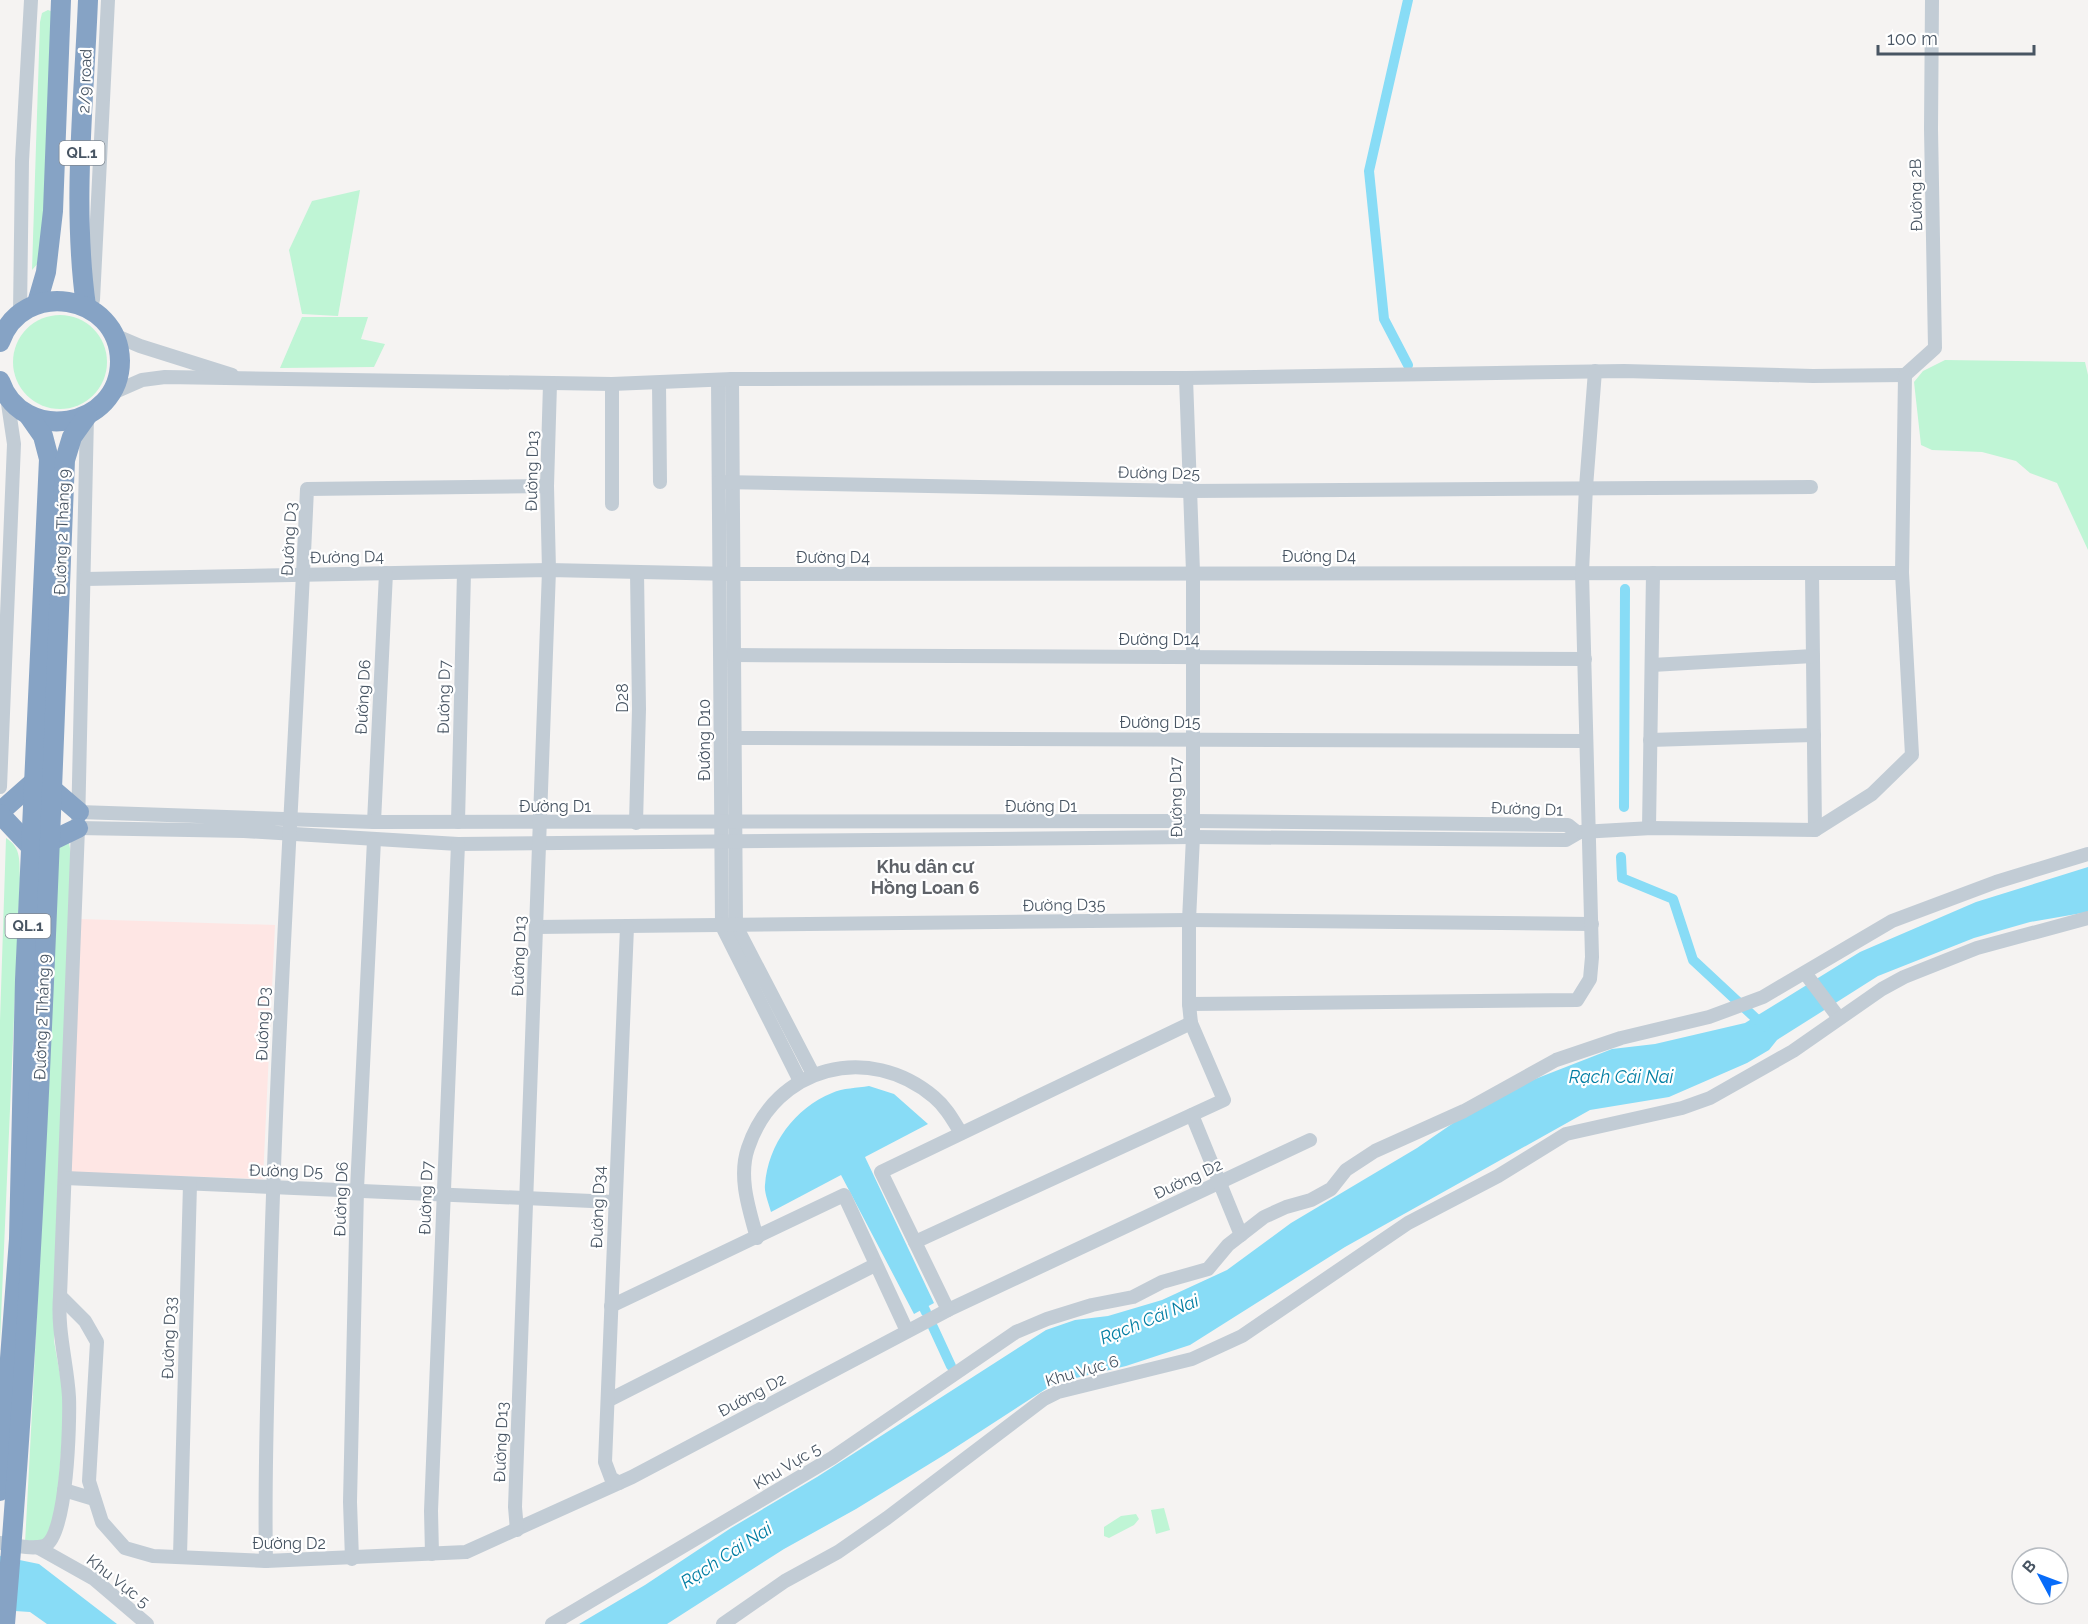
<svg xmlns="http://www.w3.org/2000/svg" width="2088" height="1624" viewBox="0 0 2088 1624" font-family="Raleway,sans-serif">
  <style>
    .medical { fill: #fee6e4 }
    .green { fill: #bff5d5 }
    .water { fill: #88dcf6 }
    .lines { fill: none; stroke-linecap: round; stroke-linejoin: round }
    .canal { stroke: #88dcf6; stroke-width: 10 }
    .minor { stroke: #c2ccd5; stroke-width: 14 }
    .highway { stroke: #86a3c5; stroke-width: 20 }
    .labels { text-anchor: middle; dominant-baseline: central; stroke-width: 4.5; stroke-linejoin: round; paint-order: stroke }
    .shield { fill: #fff; stroke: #7f8892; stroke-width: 1.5 }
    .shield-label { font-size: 15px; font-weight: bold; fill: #485563 }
    .street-label { font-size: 16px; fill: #485563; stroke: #fff }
    .neighbourhood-label { font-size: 18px; font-weight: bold; fill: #5e6268; stroke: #fff }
    .water-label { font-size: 18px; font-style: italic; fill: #037ea3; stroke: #fff }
  </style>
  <rect width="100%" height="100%" fill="#f5f3f2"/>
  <polygon class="medical" points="79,919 275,925 263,1179 69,1172"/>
  <g class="green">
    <polygon points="48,10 53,12 46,229 39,262 32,270 40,22 42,13"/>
    <polygon points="360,190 338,316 302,314 289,250 312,201"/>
    <circle cx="60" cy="362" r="47"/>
    <polygon points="302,317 368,317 361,339 385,344 374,367 280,368"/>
    <polygon points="1945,360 2085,362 2088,375 2088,550 2057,483 2030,473 2016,461 1982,452 1932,450 1921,445 1914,382 1923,371"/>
    <path d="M6 838C22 848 19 862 20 878L0 1341V1021Z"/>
    <path d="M69 843 71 854 54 1341 65 1403 56 1514 48 1539 25 1543C38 1310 48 1077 59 844Z"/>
    <polygon points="1164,1508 1170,1530 1156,1534 1151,1510"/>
    <polygon points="1136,1514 1139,1519 1134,1525 1109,1538 1104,1536 1104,1527 1121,1516"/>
  </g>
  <g class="water">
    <polygon points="2088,867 2088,912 2030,922 1974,938 1878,976 1777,1040 1769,1050 1747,1063 1669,1097 1590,1110 1345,1247 1190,1345 1126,1366 1055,1383 944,1455 856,1509 784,1549 667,1624 579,1624 645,1585 731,1528 817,1477 1046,1330 1075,1320 1108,1316 1162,1300 1227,1270 1291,1223 1417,1148 1462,1117 1530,1081 1612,1049 1655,1044 1745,1023 1860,952 1976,902"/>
    <path d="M869 1086 894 1094 928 1124 865 1157 934 1303 914 1314 841 1175 771 1212C769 1204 764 1193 765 1185 768 1144 795 1108 832 1093 843 1088 857 1088 869 1086Z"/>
    <polygon points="0,1556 39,1564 117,1624 47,1624 30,1612 0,1610"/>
  </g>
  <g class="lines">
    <g class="canal">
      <polyline points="1408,365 1384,319 1369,171 1408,0"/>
      <polyline points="1624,807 1625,589"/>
      <polyline points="1621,857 1622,878 1673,899 1693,960 1765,1027"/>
      <polyline points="924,1308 926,1312"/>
      <polyline points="933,1327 951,1366"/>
    </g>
    <g class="minor">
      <polyline points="93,300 108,0"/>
      <polyline points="20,313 22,161 31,0"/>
      <polyline points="114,335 140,346 232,375"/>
      <polyline points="1905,375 1935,348 1931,129 1932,0"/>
      <polyline points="732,379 736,926 813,1074"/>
      <polyline points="718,380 722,926 800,1081"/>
      <polyline points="659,383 660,482"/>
      <polyline points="612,384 612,504"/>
      <polyline points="110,394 142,380 165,377 612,384 732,379 1186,378 1624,371 1813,376 1905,375"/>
      <polyline points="87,416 78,828 60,1296 85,1321 97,1342 89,1481 102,1522 125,1548 153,1556 266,1561 466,1552 632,1477 948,1310 1310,1140"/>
      <polyline points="719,482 1188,491 1811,487"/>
      <polyline points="1812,573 1815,830"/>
      <polyline points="85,579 549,570 732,574 1902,573"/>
      <polyline points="734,655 1585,659"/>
      <polyline points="1652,665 1813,656"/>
      <polyline points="735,738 1585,741"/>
      <polyline points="1650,740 1814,735"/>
      <polyline points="0,787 14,444 7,397"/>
      <polyline points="374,822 386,573"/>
      <polyline points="458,822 464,572"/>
      <polyline points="636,823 639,709 637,572"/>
      <polyline points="78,828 244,831 458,844 1193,837 1566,840 1578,833 1568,825 1193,821 374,822 79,812"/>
      <polyline points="1649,828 1653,573"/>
      <polyline points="1581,832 1652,828 1815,830 1872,794 1912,755 1902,573 1905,375"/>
      <polyline points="536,927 1189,920 1592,924"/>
      <polyline points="1805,973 1839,1018"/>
      <polyline points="1189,1004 1577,1000 1590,979 1592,957 1582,572 1586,487 1595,371"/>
      <polyline points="1192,1115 1241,1235"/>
      <polyline points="65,1178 614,1202"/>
      <path d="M757 1238C749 1209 738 1177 748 1148 775 1066 869 1042 934 1097 946 1107 953 1120 961 1133"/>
      <polyline points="915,1242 1224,1100 1191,1023 1189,1004 1189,920 1193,837 1193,572 1186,378"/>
      <polyline points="611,1306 844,1195 907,1331"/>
      <polyline points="948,1310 881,1172 1191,1023"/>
      <polyline points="609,1400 875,1265"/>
      <polyline points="619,1483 611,1478 605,1462 627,927"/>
      <polyline points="64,1490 94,1499"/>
      <polyline points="517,1530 515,1507 549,570 547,486 550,384"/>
      <path d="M0 1543C12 1544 34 1551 46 1545 67 1533 70 1423 69 1397 67 1363 57 1331 60 1296"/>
      <polyline points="37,1547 94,1579 147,1624"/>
      <polyline points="432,1554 431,1511 458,844"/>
      <polyline points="180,1556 190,1184"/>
      <polyline points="352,1559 350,1502 357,1189 374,840"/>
      <path d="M266 1561C264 1471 268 1381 270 1292 277 1024 295 757 307 489L547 486"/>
      <polyline points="552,1624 832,1458 1016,1332 1047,1319 1092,1305 1133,1297 1162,1282 1208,1269 1228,1245 1264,1217 1286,1207 1311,1200 1331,1189 1346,1170 1375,1151 1464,1111 1556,1060 1621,1038 1709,1017 1763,997 1892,921 1996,882 2088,854"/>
      <polyline points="723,1624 785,1581 838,1552 887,1518 1044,1399 1058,1392 1192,1359 1242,1336 1408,1223 1498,1176 1566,1134 1682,1108 1710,1098 1793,1051 1882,989 1904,977 1977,948 2088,918"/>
    </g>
    <g class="highway">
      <polyline points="37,303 46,272 53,211 61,0"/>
      <path d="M86 306C72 206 84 101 88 0"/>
      <path d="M0 342C22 278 119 293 120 361 120 429 22 445 0 381"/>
      <polyline points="51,788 79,812"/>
      <polyline points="0,812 36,780"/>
      <polyline points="0,814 32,848"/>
      <polyline points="49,842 78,828"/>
      <polyline points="0,1491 19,1239 25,980 49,459 43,436 29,416"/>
      <path d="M5 1624C38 1237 49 848 65 460L72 437 87 416"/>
    </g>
  </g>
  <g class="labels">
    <g class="shield">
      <rect x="59.5" y="141" width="45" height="24" rx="4.5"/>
      <rect x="5.5" y="914" width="45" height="24" rx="4.5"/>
    </g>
    <g class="shield-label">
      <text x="82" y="153">QL.1</text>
      <text x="28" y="926">QL.1</text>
    </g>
    <g class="street-label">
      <text transform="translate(85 81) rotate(-88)">2/9 road</text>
      <text transform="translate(1916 195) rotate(-91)">Đường 2B</text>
      <text transform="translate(532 471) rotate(-89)">Đường D13</text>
      <text transform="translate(1159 473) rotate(1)">Đường D25</text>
      <text transform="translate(62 532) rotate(-88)">Đường 2 Tháng 9</text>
      <text transform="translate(289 539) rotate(-87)">Đường D3</text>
      <text x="1319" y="556">Đường D4</text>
      <text transform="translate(347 557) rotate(-1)">Đường D4</text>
      <text x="833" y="557">Đường D4</text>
      <text x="1159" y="639">Đường D14</text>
      <text transform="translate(363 697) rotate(-87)">Đường D6</text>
      <text transform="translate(444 697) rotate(-89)">Đường D7</text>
      <text transform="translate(622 698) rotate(-90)">D28</text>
      <text x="1160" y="722">Đường D15</text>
      <text transform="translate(704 740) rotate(-90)">Đường D10</text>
      <text transform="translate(1176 797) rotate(-91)">Đường D17</text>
      <text x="555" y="806">Đường D1</text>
      <text x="1041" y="806">Đường D1</text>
      <text transform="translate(1527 809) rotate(2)">Đường D1</text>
      <text transform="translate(1064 905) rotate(-1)">Đường D35</text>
      <text transform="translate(519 956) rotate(-88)">Đường D13</text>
      <text transform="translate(42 1017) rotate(-88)">Đường 2 Tháng 9</text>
      <text transform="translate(263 1024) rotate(-88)">Đường D3</text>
      <text transform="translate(286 1171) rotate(1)">Đường D5</text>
      <text transform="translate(1188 1179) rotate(-25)">Đường D2</text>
      <text transform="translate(426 1198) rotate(-88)">Đường D7</text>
      <text transform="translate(341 1199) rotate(-88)">Đường D6</text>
      <text transform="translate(598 1207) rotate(-88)">Đường D34</text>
      <text transform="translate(169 1338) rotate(-88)">Đường D33</text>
      <text transform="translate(1082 1371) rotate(-16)">Khu Vực 6</text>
      <text transform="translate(752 1395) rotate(-28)">Đường D2</text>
      <text transform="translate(501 1442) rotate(-88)">Đường D13</text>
      <text transform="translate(787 1466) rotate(-31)">Khu Vực 5</text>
      <text x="289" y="1543">Đường D2</text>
      <text transform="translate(118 1581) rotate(38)">Khu Vực 5</text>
    </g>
    <g class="neighbourhood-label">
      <text x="925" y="866">Khu dân cư<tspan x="925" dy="21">Hồng Loan 6</tspan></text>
    </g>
    <g class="water-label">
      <text x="1621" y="1076">Rạch Cái Nai</text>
      <text transform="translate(1149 1319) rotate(-22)">Rạch Cái Nai</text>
      <text transform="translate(726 1555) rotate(-33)">Rạch Cái Nai</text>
    </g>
  </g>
  <g transform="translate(2040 1576) rotate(311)"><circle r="28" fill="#ffffff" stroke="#b6bbc1" stroke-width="1.5"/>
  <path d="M0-4.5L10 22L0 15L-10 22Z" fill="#086cf9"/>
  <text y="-9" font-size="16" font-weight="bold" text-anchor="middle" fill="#485563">B</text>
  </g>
  <path d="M1878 45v9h156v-9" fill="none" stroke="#485563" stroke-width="3"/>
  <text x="1887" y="45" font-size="18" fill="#485563" stroke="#ffffff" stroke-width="4.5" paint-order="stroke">100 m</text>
</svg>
